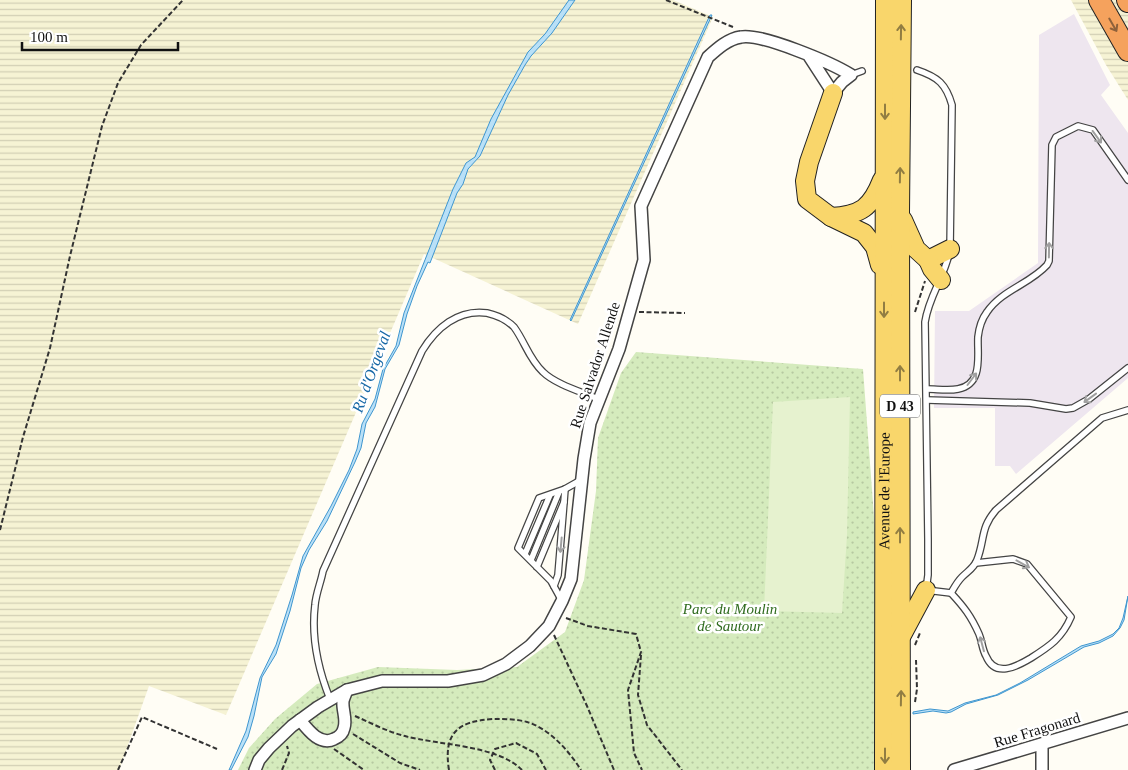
<svg xmlns="http://www.w3.org/2000/svg" width="1128" height="770" viewBox="0 0 1128 770" font-family="Georgia,serif">
  <style>
    .industrial { fill: #eee6ef }
    .farmland { fill: url(#farmland-rules) }
    .park { fill: url(#park-dots) }
    .pitch { fill: #e6f2cf }
    .water { fill: #b9e0f7; stroke: #3f96cf }
    .lines { fill: none; stroke-linecap: round; stroke-linejoin: round }
    .lane-casing { stroke: #444; stroke-width: 8 }
    .street-casing { stroke: #444; stroke-width: 14 }
    .primary-casing { stroke: #222; stroke-width: 20 }
    .highway-casing { stroke: #222; stroke-width: 22 }
    .path { stroke: #333; stroke-width: 2; stroke-dasharray: 5 2.5; stroke-linecap: butt }
    .lane { stroke: #fff; stroke-width: 5.5 }
    .street { stroke: #fff; stroke-width: 11 }
    .primary { stroke: #f9d66b; stroke-width: 18 }
    .highway { stroke: #f5a25d; stroke-width: 20 }
    .oneway { stroke: #8e613b }
    .oneway2 { stroke: #917d42 }
    .oneway3 { stroke: #a0a0a0 }
    .labels { text-anchor: middle; dominant-baseline: central; stroke-width: 5; stroke-linejoin: round; paint-order: stroke }
    .shield { fill: #fff; stroke: #585858; stroke-width: 1 }
    .shield-label { font-size: 14px; font-weight: bold; fill: #111 }
    .street-label { font-size: 15px; fill: #111; stroke: #fff }
    .park-label { font-size: 15px; font-style: italic; fill: #2f6b1f; stroke: #fff }
    .water-label { font-size: 16px; font-style: italic; fill: #1768a6; stroke: #fff }
  </style>
  <defs>
    <pattern id="farmland-rules" width="6" height="5" patternUnits="userSpaceOnUse" patternTransform="scale(1.25)"><rect width="6" height="5" fill="#f6f3d4"/><path d="M0 2.5h6" fill="none" stroke="#d2cfb5"/></pattern>
    <pattern id="park-dots" width="8" height="8" patternUnits="userSpaceOnUse" patternTransform="scale(1.25)"><rect width="8" height="8" fill="#d5ebbd"/><path d="M2 2h.1M6 6h.1" fill="none" stroke="#b6c8a1" stroke-width="1.8" stroke-linecap="round"/></pattern>
  </defs>
  <rect width="100%" height="100%" fill="#fffdf5"/>
  <polygon class="industrial" points="1074,14 1110,85 1101,95 1128,133 1128,378 1016,474 1010,466 995,466 995,408 934,408 935,311 969,311 1038,263 1039,35"/>
  <g class="farmland">
    <polygon points="0,0 673,0 713,17 578,324 424,254 226,715 149,686 119,770 0,770"/>
    <polygon points="1071,0 1128,0 1128,100 1106,65"/>
  </g>
  <polygon class="park" points="636,352 863,369 889,718 886,770 238,770 249,748 275,719 317,684 378,667 457,670 517,667 565,632 584,580 596,491 598,438 621,373"/>
  <polygon class="pitch" points="850,397 847,535 842,613 764,611 773,402"/>
  <g class="water">
    <polygon points="569,0 575,0 552,33 531,56 525,65 508,95 480,156 468,169 463,184 457,193 430,263 428,262 417,286 407,314 399,345 385,369 375,407 366,423 361,448 355,462 327,521 309,550 301,568 290,611 276,654 262,677 254,716 248,737 231,770 229,770 246,731 260,678 276,645 292,595 303,556 331,506 349,470 357,449 362,424 375,399 383,369 396,346 404,313 453,189 466,163 475,157 491,119 528,52 545,34"/>
    <polygon points="710,15 712,15 571,321 570,320"/>
    <polygon points="1128,596 1124,620 1120,628 1113,636 1099,643 1084,647 1028,680 998,695 966,704 951,712 946,713 933,711 913,714 913,712 930,709 948,711 965,703 996,695 1020,683 1081,646 1099,641 1113,634 1119,628 1123,618"/>
  </g>
  <g class="lines">
    <g class="lane-casing">
      <g id="lane">
        <path d="M917 70C938 77 946 84 952 105L950 249C946 275 929 295 925 322L928 539V575L926 590 951 593C954 588 957 582 962 577 968 571 974 568 977 560 985 540 980 528 996 510L1102 418 1128 410"/>
        <polyline points="851,75 862,71"/>
        <path d="M927 389C937 389 948 391 958 389 984 384 977 355 978 337 979 328 981 320 987 312 1002 290 1030 284 1047 265L1049 261 1052 145 1056 137 1078 126 1093 130 1128 180"/>
        <polyline points="927,400 1030,403 1066,409 1073,408 1089,399 1128,368"/>
        <polyline points="525,554 550,495"/>
        <polyline points="531,560 559,492"/>
        <polyline points="537,567 564,502 565,489"/>
        <polyline points="554,586 558,575 564,502"/>
        <path d="M951 593C964 607 971 616 979 634 982 641 982 649 986 656 995 678 1016 667 1031 658 1050 646 1062 638 1071 617L1027 564 1013 559 976 563"/>
        <polyline points="562,601 551,581 518,548 539,498 565,489 581,480"/>
        <path d="M330 699C318 669 311 638 315 605 316 593 321 582 323 571L422 351C436 328 458 309 487 313 496 315 507 320 514 327 525 342 529 359 543 372 555 384 582 392 598 399"/>
      </g>
    </g>
    <g class="street-casing">
      <g id="street">
        <path d="M300 720C308 730 320 746 334 739 339 737 343 733 344 728 347 719 342 710 343 701 344 697 346 693 347 690"/>
        <polyline points="1042,744 1042,770"/>
        <path d="M255 770 259 760 269 748 292 726 318 707 347 690 382 681H448L483 675 506 664 530 646 549 626 562 601 571 579 584 459 590 423 619 349 644 260 641 206 708 57C718 48 728 39 741 37 761 33 832 63 851 75L842 82 833 93 809 56"/>
        <polyline points="954,770 1128,718"/>
      </g>
    </g>
    <g class="primary-casing">
      <g id="primary">
        <polyline points="833,93 809,162 805,181 807,199 831,217 864,233 875,247 880,265"/>
        <path d="M831 217C861 215 871 208 882 180"/>
        <polyline points="903,220 916,249 928,260 950,249"/>
        <polyline points="928,260 932,269 941,280"/>
        <polyline points="902,635 926,590"/>
        <path id="s1" d="M884 770 885 0"/>
        <polyline points="901,770 900,213 902,0"/>
      </g>
    </g>
    <g class="highway-casing">
      <g id="highway">
        <polyline points="1099,0 1128,51"/>
        <polyline points="1127,0 1128,2"/>
      </g>
    </g>
    <g class="path">
      <polyline points="666,0 733,27"/>
      <polyline points="639,312 685,313"/>
      <polyline points="915,312 925,281"/>
      <polyline points="0,530 23,437 50,348 70,256 102,126 118,83 141,45 183,0"/>
      <polyline points="566,618 588,626 636,634 641,652 628,690 634,753 642,770"/>
      <polyline points="554,635 587,706 614,770"/>
      <polyline points="915,645 920,633"/>
      <polyline points="641,655 638,695 647,725 682,770"/>
      <polyline points="915,702 917,689 916,660"/>
      <path d="M355 716C371 723 388 732 405 736 437 745 498 745 522 770"/>
      <polyline points="353,734 400,763 420,770"/>
      <polyline points="334,749 364,770"/>
      <polyline points="118,770 142,717 217,749"/>
      <polyline points="282,770 289,753 287,746"/>
      <path d="M449 770C443 733 458 721 493 719 504 719 516 719 527 722 550 729 569 751 581 770"/>
      <polyline points="495,770 490,760 495,749 516,743 537,754 546,770"/>
    </g>
    <use href="#lane" class="lane"/>
    <use href="#street" class="street"/>
    <use href="#primary" class="primary"/>
    <use href="#highway" class="highway"/>
  </g>
  <defs><path id="oneway-shaft" d="M-6 0H5M1.5-3L5.5 0L1.5 3" fill="none" stroke-width="1.6" stroke-linecap="round" stroke-linejoin="round" transform="scale(1.25)"/></defs>
  <use class="oneway" href="#oneway-shaft" transform="translate(1113 25) rotate(60)"/>
  <g class="oneway2">
    <use href="#oneway-shaft" transform="translate(901 32) rotate(-89)"/>
    <use href="#oneway-shaft" transform="translate(885 112) rotate(90)"/>
    <use href="#oneway-shaft" transform="translate(900 175) rotate(-89)"/>
    <use href="#oneway-shaft" transform="translate(884 310) rotate(90)"/>
    <use href="#oneway-shaft" transform="translate(900 373) rotate(-90)"/>
    <use href="#oneway-shaft" transform="translate(900 535) rotate(-90)"/>
    <use href="#oneway-shaft" transform="translate(901 698) rotate(-89)"/>
    <use href="#oneway-shaft" transform="translate(885 756) rotate(90)"/>
  </g>
  <g class="oneway3">
    <use href="#oneway-shaft" transform="translate(1097 137) rotate(54)"/>
    <use href="#oneway-shaft" transform="translate(1049 250) rotate(-89)"/>
    <use href="#oneway-shaft" transform="translate(972 379) rotate(-53)"/>
    <use href="#oneway-shaft" transform="translate(1090 398) rotate(144)"/>
    <use href="#oneway-shaft" transform="translate(561 545) rotate(95)"/>
    <use href="#oneway-shaft" transform="translate(1023 564) rotate(29)"/>
    <use href="#oneway-shaft" transform="translate(982 644) rotate(-105)"/>
  </g>
  <g class="labels">
    <rect class="shield" x="880" y="394.5" width="40" height="23" rx="4"/>
    <g class="shield-label">
      <text x="900" y="406">D 43</text>
    </g>
    <g class="street-label">
      <text transform="translate(595 365) rotate(-72)">Rue Salvador Allende</text>
      <text stroke="none"><textPath href="#s1" startOffset="279">Avenue de l'Europe</textPath></text>
      <text transform="translate(1037 730) rotate(-17)">Rue Fragonard</text>
    </g>
    <g class="park-label">
      <text x="730" y="609">Parc du Moulin<tspan x="730" dy="17">de Sautour</tspan></text>
    </g>
    <g class="water-label">
      <text transform="translate(371 372) rotate(-70)">Ru d'Orgeval</text>
    </g>
  </g>
  <path d="M22 42v8h156v-8" fill="none" stroke="#111111" stroke-width="2.5"/>
  <text x="30" y="42" font-size="15" fill="#111111" stroke="#ffffff" stroke-width="4" paint-order="stroke">100 m</text>
</svg>
